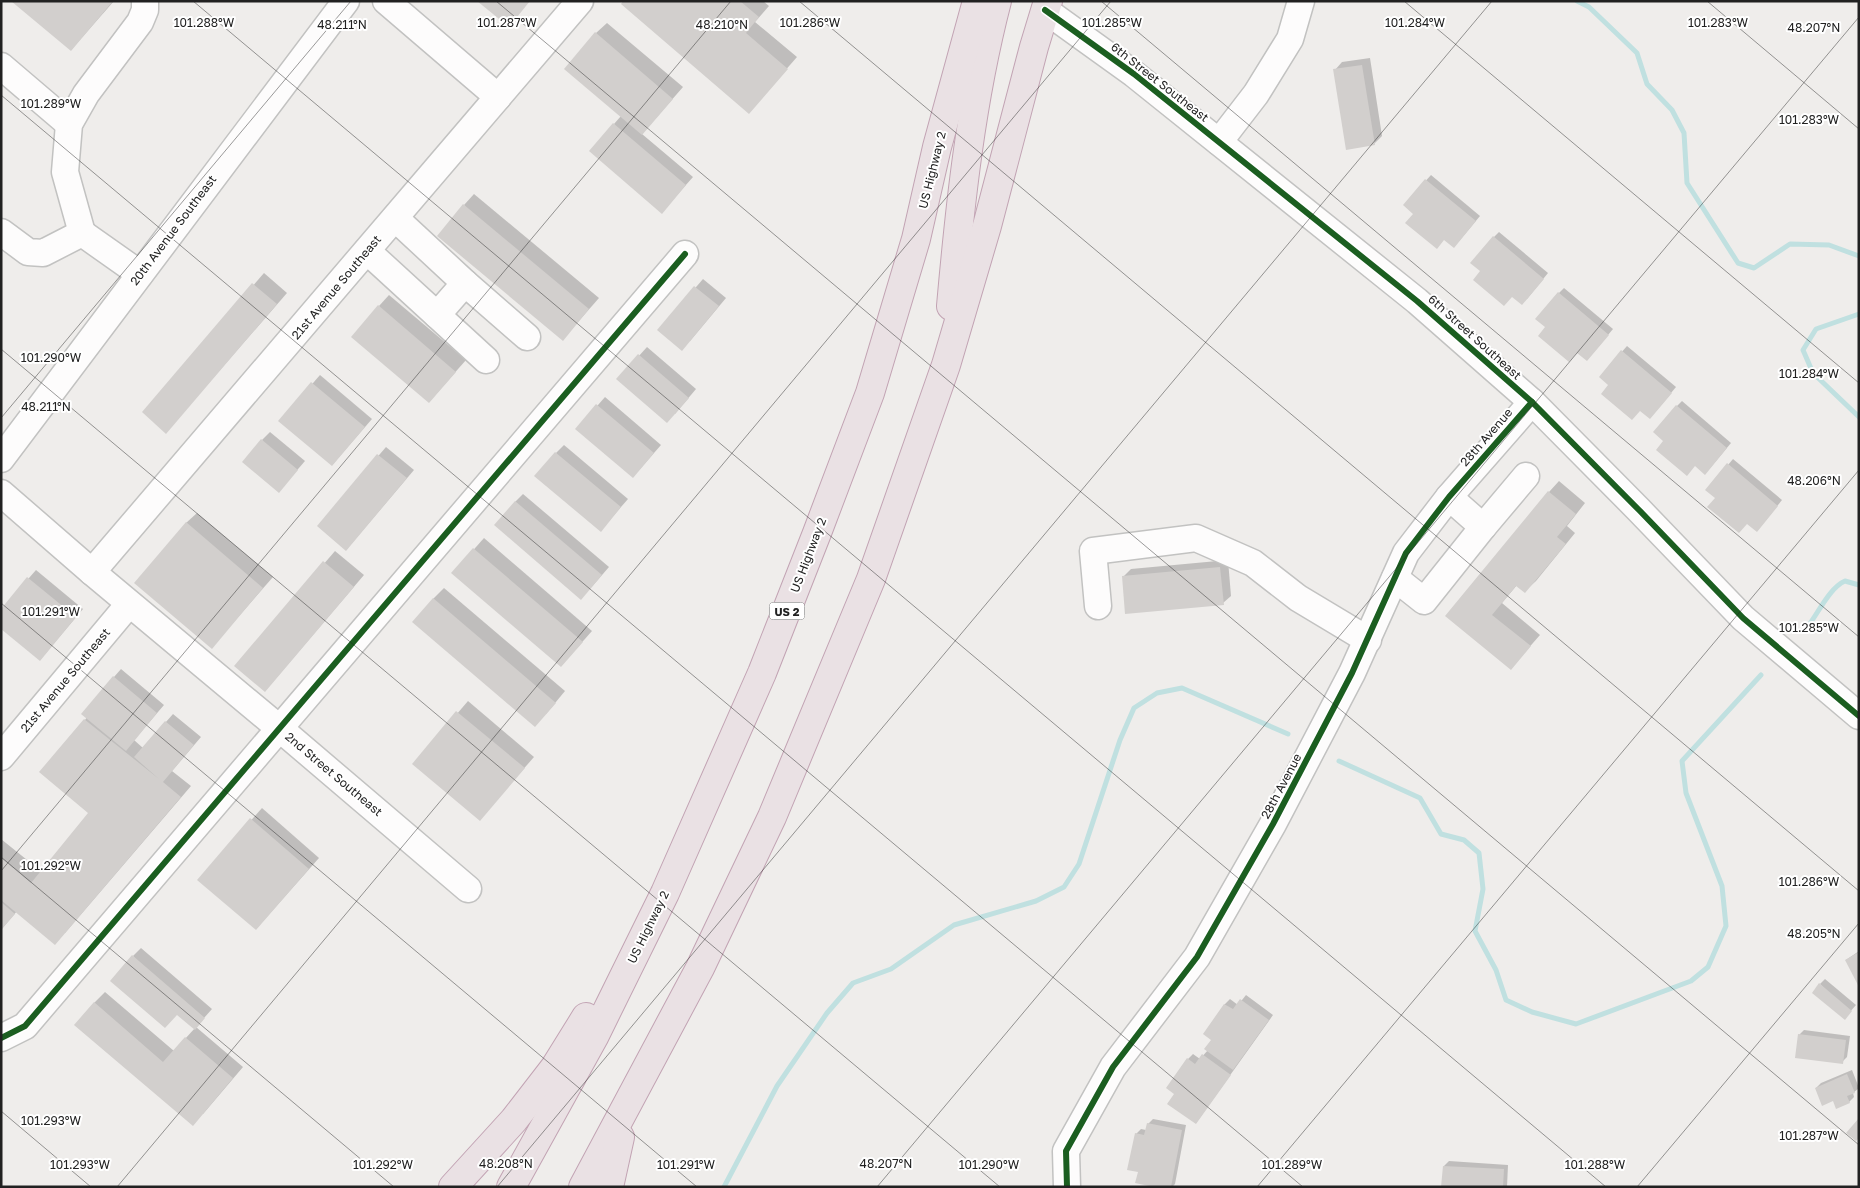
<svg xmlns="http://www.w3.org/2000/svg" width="1860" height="1188" viewBox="0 0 1860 1188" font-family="'Golos Text',sans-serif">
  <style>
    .shadow { fill: #0003 }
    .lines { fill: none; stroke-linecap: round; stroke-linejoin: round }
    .stream { stroke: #c0e0e0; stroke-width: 5 }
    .building { fill: #d2cfcd }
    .minor-casing { stroke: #c2c2c1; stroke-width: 29 }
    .highway-casing { stroke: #c2a3b3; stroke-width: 30 }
    .minor { stroke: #fdfcfc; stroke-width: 26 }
    .highway { stroke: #eae1e4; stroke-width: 28 }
    .cycleway-casing { stroke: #fff; stroke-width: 9 }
    .cycleway { stroke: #1b5e20; stroke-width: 6 }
    .ticks { fill: none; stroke: #212121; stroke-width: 1; stroke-opacity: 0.45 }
    .labels { text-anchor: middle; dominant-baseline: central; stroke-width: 4; stroke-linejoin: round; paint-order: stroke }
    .shield { fill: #fff; stroke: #646464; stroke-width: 1 }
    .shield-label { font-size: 11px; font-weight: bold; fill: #212121 }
    .street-label { font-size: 12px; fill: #212121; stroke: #fff }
    .ticks-label { font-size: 12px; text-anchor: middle; fill: #212121; stroke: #fff; stroke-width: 4; stroke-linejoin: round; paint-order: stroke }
  </style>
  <rect width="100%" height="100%" fill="#efedeb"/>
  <g class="shadow">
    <polygon points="13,1 114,1 71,50"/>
    <polygon points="625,1 763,1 769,6 755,22 797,57 749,112"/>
    <polygon points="607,23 683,87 642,134 693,177 662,212 614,124 621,116 596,33"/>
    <polygon points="1370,58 1382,136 1374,144 1335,70 1342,62"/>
    <polygon points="1431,175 1480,216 1459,241 1414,213 1404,205"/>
    <polygon points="474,194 599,298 563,339 464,205"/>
    <polygon points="1499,232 1548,273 1527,299 1512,296 1482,271 1494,237"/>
    <polygon points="264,273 287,293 166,432 143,412"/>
    <polygon points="703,279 726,298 690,341 659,330"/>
    <polygon points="1564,288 1613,329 1592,354 1577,351 1547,327 1559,293"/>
    <polygon points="389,295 466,360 429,402 379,306"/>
    <polygon points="1627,346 1676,387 1655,412 1610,385 1600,377"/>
    <polygon points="647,347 696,389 675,414 618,379"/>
    <polygon points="320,375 372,419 332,465 280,421"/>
    <polygon points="605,397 661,445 640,469 577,429"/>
    <polygon points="1682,401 1731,443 1710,468 1665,440 1677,406"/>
    <polygon points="270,432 305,461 286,483 262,440"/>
    <polygon points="564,445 628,499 601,530 556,453"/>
    <polygon points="386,447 414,470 346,550 318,526"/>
    <polygon points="1733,459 1782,500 1761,526 1707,490"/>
    <polygon points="1559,481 1585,503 1567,526 1575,533 1536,581 1525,591 1517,585 1502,603 1540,635 1511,668 1447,615 1549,492"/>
    <polygon points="523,494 609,567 589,590 515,502"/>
    <polygon points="197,513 273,577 212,647 186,523"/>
    <polygon points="484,538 592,631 561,666 453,573"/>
    <polygon points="335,551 364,575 265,691 236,666"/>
    <polygon points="1228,560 1231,596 1223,603 1123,577 1131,569"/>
    <polygon points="36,570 83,609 40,660 1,610"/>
    <polygon points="444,588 565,691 546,714 433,599"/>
    <polygon points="121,669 164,705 134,740 143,748 173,714 201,737 172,771 191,786 65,933 17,911 1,930 1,839 42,872 90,813 85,720 114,677"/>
    <polygon points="468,701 534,757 480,819 414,764"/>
    <polygon points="262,808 319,858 256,929 199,879"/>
    <polygon points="141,948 212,1009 196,1027 243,1067 203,1114 94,1003 105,992 174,1051 195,1028 177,1013 133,956"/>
    <polygon points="1859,951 1859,984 1846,960"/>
    <polygon points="1825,979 1856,1005 1849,1013 1820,984"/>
    <polygon points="1246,995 1273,1015 1196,1123 1176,1094 1188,1059 1193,1054 1200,1059 1208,1050 1213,1040 1205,1034 1225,1004 1230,999 1238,1005"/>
    <polygon points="1804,1030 1850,1036 1847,1057 1842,1062 1799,1035"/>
    <polygon points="1852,1070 1859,1088 1853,1093 1854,1097 1849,1102 1834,1100 1816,1088 1821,1083"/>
    <polygon points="1153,1119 1186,1125 1175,1184 1172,1187 1160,1187 1139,1171 1136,1134 1141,1129 1146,1130 1148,1124"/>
    <polygon points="1449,1161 1508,1165 1507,1187 1443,1187 1444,1166"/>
  </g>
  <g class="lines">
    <g class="stream">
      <polyline points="1577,1 1589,7 1637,53 1647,84 1672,110 1684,133 1687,183 1738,263 1754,268 1790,244 1829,245 1859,256"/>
      <polyline points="1859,314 1816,329 1803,350 1813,373 1859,417"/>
      <path d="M1806 629C1818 614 1829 588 1845 581L1859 585"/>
      <polyline points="1339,761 1420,798 1441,834 1464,840 1479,853 1483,889 1475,931 1496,970 1506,1000 1532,1012 1576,1024 1691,981 1708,967 1726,926 1722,886 1686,793 1682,761 1761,675"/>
      <polyline points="724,1187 777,1086 827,1013 853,983 891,969 954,925 1036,901 1064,887 1079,864 1120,740 1134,708 1157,693 1182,688 1288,734"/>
    </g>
  </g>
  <g class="building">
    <polygon points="11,1 113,1 71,51"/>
    <polygon points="477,1 530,1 509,27"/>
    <polygon points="623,1 740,1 759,17 746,33 788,69 749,114 621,4"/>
    <polygon points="595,32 673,99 642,135 564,69"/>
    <polygon points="1362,65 1375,145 1346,150 1333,69"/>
    <polygon points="613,123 686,185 662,214 589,151"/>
    <polygon points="1425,179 1476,221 1454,248 1444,240 1437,249 1405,223 1413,214 1403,205"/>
    <polygon points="463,204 589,309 563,341 437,236"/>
    <polygon points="1493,236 1544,279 1522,305 1512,297 1504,306 1473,280 1480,271 1470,263"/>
    <polygon points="252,283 277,304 166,434 142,412"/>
    <polygon points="694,286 719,306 682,351 657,330"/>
    <polygon points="1558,292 1609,335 1587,361 1577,353 1569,362 1538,336 1545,327 1535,319"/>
    <polygon points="378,305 456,372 429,403 351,337"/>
    <polygon points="1621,350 1672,393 1650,419 1640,411 1632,420 1601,394 1608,385 1599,377"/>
    <polygon points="638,354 689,398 667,423 616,379"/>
    <polygon points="311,382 365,427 332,466 278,421"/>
    <polygon points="596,404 654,453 633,478 575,429"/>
    <polygon points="1676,405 1727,448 1705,475 1695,466 1687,476 1656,450 1663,441 1653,432"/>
    <polygon points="261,439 298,470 279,493 242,462"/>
    <polygon points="555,452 621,507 601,532 534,476"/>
    <polygon points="377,454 407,478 346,551 317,526"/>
    <polygon points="1727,463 1778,506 1757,532 1747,524 1739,533 1707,507 1715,498 1705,490"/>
    <polygon points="1548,491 1576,514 1557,537 1566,544 1525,593 1516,586 1492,615 1531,646 1511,670 1445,616"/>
    <polygon points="515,501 602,575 581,600 494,525"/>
    <polygon points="186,522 263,588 212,649 134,583"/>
    <polygon points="473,548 583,642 561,667 451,573"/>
    <polygon points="323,561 354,587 265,692 234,666"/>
    <polygon points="1220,567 1224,605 1125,614 1122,576"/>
    <polygon points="27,577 76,617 40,661 1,629 1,609"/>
    <polygon points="433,598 556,703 535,727 412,622"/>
    <polygon points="113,676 157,713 126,751 81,714"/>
    <polygon points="456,711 525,768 480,821 412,764"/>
    <polygon points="84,719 159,779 134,757 165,721 194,745 163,782 181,797 55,945 1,900 1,858 31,883 88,813 39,772"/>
    <polygon points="250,818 309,869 256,930 197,880"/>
    <polygon points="1,902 15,914 1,930"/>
    <polygon points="1859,952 1859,987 1845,960"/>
    <polygon points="132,955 205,1018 195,1030 177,1015 165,1028 110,981"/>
    <polygon points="1819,983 1852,1011 1845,1020 1812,993"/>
    <polygon points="1240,999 1269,1020 1233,1070 1204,1049 1211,1040 1203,1034 1224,1004 1233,1009"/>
    <polygon points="94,1002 163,1062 185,1037 233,1078 193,1126 74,1025"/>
    <polygon points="1798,1034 1846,1040 1843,1064 1795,1058"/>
    <polygon points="1202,1054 1231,1075 1196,1124 1167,1104 1174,1094 1166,1088 1187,1058 1195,1064"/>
    <polygon points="1847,1074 1855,1093 1847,1096 1850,1103 1836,1109 1833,1101 1822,1106 1815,1088"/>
    <polygon points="1859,1118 1859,1138 1856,1141 1846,1133"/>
    <polygon points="1147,1123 1182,1130 1171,1187 1154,1187 1135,1183 1138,1172 1127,1170 1135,1133 1144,1135"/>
    <polygon points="1443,1166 1504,1169 1503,1187 1441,1187"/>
  </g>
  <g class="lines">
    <g class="minor-casing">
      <g id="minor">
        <polyline points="386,1 498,97"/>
        <polyline points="1045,10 1134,74 1417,301 1532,402 1639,510 1743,618 1859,716"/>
        <polyline points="1,66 69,124"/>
        <polyline points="1219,142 1256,94 1290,39 1301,1"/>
        <polyline points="395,218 465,283 437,315"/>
        <polyline points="1,232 28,252 43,253 82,233 140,274"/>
        <polyline points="82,233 65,172 69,124 86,94 140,22 145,10 145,1"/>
        <polyline points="367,251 486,360"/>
        <polyline points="465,283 527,337"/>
        <polyline points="1,459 346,1"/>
        <polyline points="1,493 92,572 279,728 468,889"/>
        <polyline points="1449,497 1483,527 1526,476"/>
        <polyline points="92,572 580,1"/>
        <polyline points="1395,578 1424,601 1483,527"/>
        <polyline points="1098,606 1093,551 1196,538 1253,563 1298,598 1368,640"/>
        <polyline points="1,757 129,604"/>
        <polyline points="1,1038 25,1026 685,254"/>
        <polyline points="1067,1187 1066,1151 1113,1067 1197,957 1273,824 1352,673 1406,553 1449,497 1532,402"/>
      </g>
    </g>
    <g class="highway-casing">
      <g id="highway">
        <path d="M951 306C960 204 971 101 997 1"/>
        <polyline points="453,1187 514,1120 555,1067 586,1017"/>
        <polyline points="511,1187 594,1037 665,893 762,673 817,533 870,393 916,239 937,147 977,1"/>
        <polyline points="583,1187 700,968 772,817 871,579 946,365 987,226 1034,47 1048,1"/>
        <polyline points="609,1187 620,1137"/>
      </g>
    </g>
    <use href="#minor" class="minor"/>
    <use href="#highway" class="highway"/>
    <g class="cycleway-casing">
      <g id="cycleway">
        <polyline points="1045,10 1134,74 1417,301 1532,402 1639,510 1743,618 1859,716"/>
        <polyline points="1,1038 25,1026 685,254"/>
        <polyline points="1067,1187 1066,1151 1113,1067 1197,957 1273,824 1352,673 1406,553 1449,497 1532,402"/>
      </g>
    </g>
    <use href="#cycleway" class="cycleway"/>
  </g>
  <path class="ticks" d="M193 1 1606 1187M496 1 1859 1145M799 1 1859 891M1101 1 1859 637M1404 1 1859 383M1707 1 1859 129M1 95 1303 1187M1 349 1000 1187M1 418 351 1M1 603 697 1187M1 857 394 1187M1 871 731 1M1 1111 91 1187M117 1187 1111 1M497 1187 1492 1M877 1187 1859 17M1257 1187 1859 470M1637 1187 1859 923"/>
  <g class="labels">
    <rect class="shield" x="769.5" y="602.5" width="35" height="17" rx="4"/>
    <g class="shield-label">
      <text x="787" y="611">US 2</text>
    </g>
    <g class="street-label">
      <text transform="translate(1160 82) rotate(38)">6th Street Southeast</text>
      <text transform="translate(932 170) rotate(-76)">US Highway 2</text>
      <text transform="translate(173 230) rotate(-53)">20th Avenue Southeast</text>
      <text transform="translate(336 287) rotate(-50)">21st Avenue Southeast</text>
      <text transform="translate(1475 337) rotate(42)">6th Street Southeast</text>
      <text transform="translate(1486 437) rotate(-49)">28th Avenue</text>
      <text transform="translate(808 555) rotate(-69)">US Highway 2</text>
      <text transform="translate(65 680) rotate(-50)">21st Avenue Southeast</text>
      <text transform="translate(334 774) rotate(40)">2nd Street Southeast</text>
      <text transform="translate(1281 786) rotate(-62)">28th Avenue</text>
      <text transform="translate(648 927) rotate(-64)">US Highway 2</text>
    </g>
  </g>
  <g class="ticks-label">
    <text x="1112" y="27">101.285°W</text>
    <text x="1718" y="27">101.283°W</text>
    <text x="204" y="27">101.288°W</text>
    <text x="507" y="27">101.287°W</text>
    <text x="810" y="27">101.286°W</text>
    <text x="1415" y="27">101.284°W</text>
    <text x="342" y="29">48.211°N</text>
    <text x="722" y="29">48.210°N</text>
    <text x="1814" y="32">48.207°N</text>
    <text x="51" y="108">101.289°W</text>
    <text x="1809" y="124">101.283°W</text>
    <text x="51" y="362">101.290°W</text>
    <text x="1809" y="378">101.284°W</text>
    <text x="46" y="411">48.211°N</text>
    <text x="1814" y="485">48.206°N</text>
    <text x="51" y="616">101.291°W</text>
    <text x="1809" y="632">101.285°W</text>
    <text x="51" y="870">101.292°W</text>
    <text x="1809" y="886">101.286°W</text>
    <text x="1814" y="938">48.205°N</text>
    <text x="51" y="1125">101.293°W</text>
    <text x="1809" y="1140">101.287°W</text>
    <text x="506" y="1168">48.208°N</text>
    <text x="886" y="1168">48.207°N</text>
    <text x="80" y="1169">101.293°W</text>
    <text x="383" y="1169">101.292°W</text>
    <text x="686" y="1169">101.291°W</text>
    <text x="989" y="1169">101.290°W</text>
    <text x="1292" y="1169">101.289°W</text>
    <text x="1595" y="1169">101.288°W</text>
  </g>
  <rect width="1860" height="1188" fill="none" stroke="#212121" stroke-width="5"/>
</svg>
